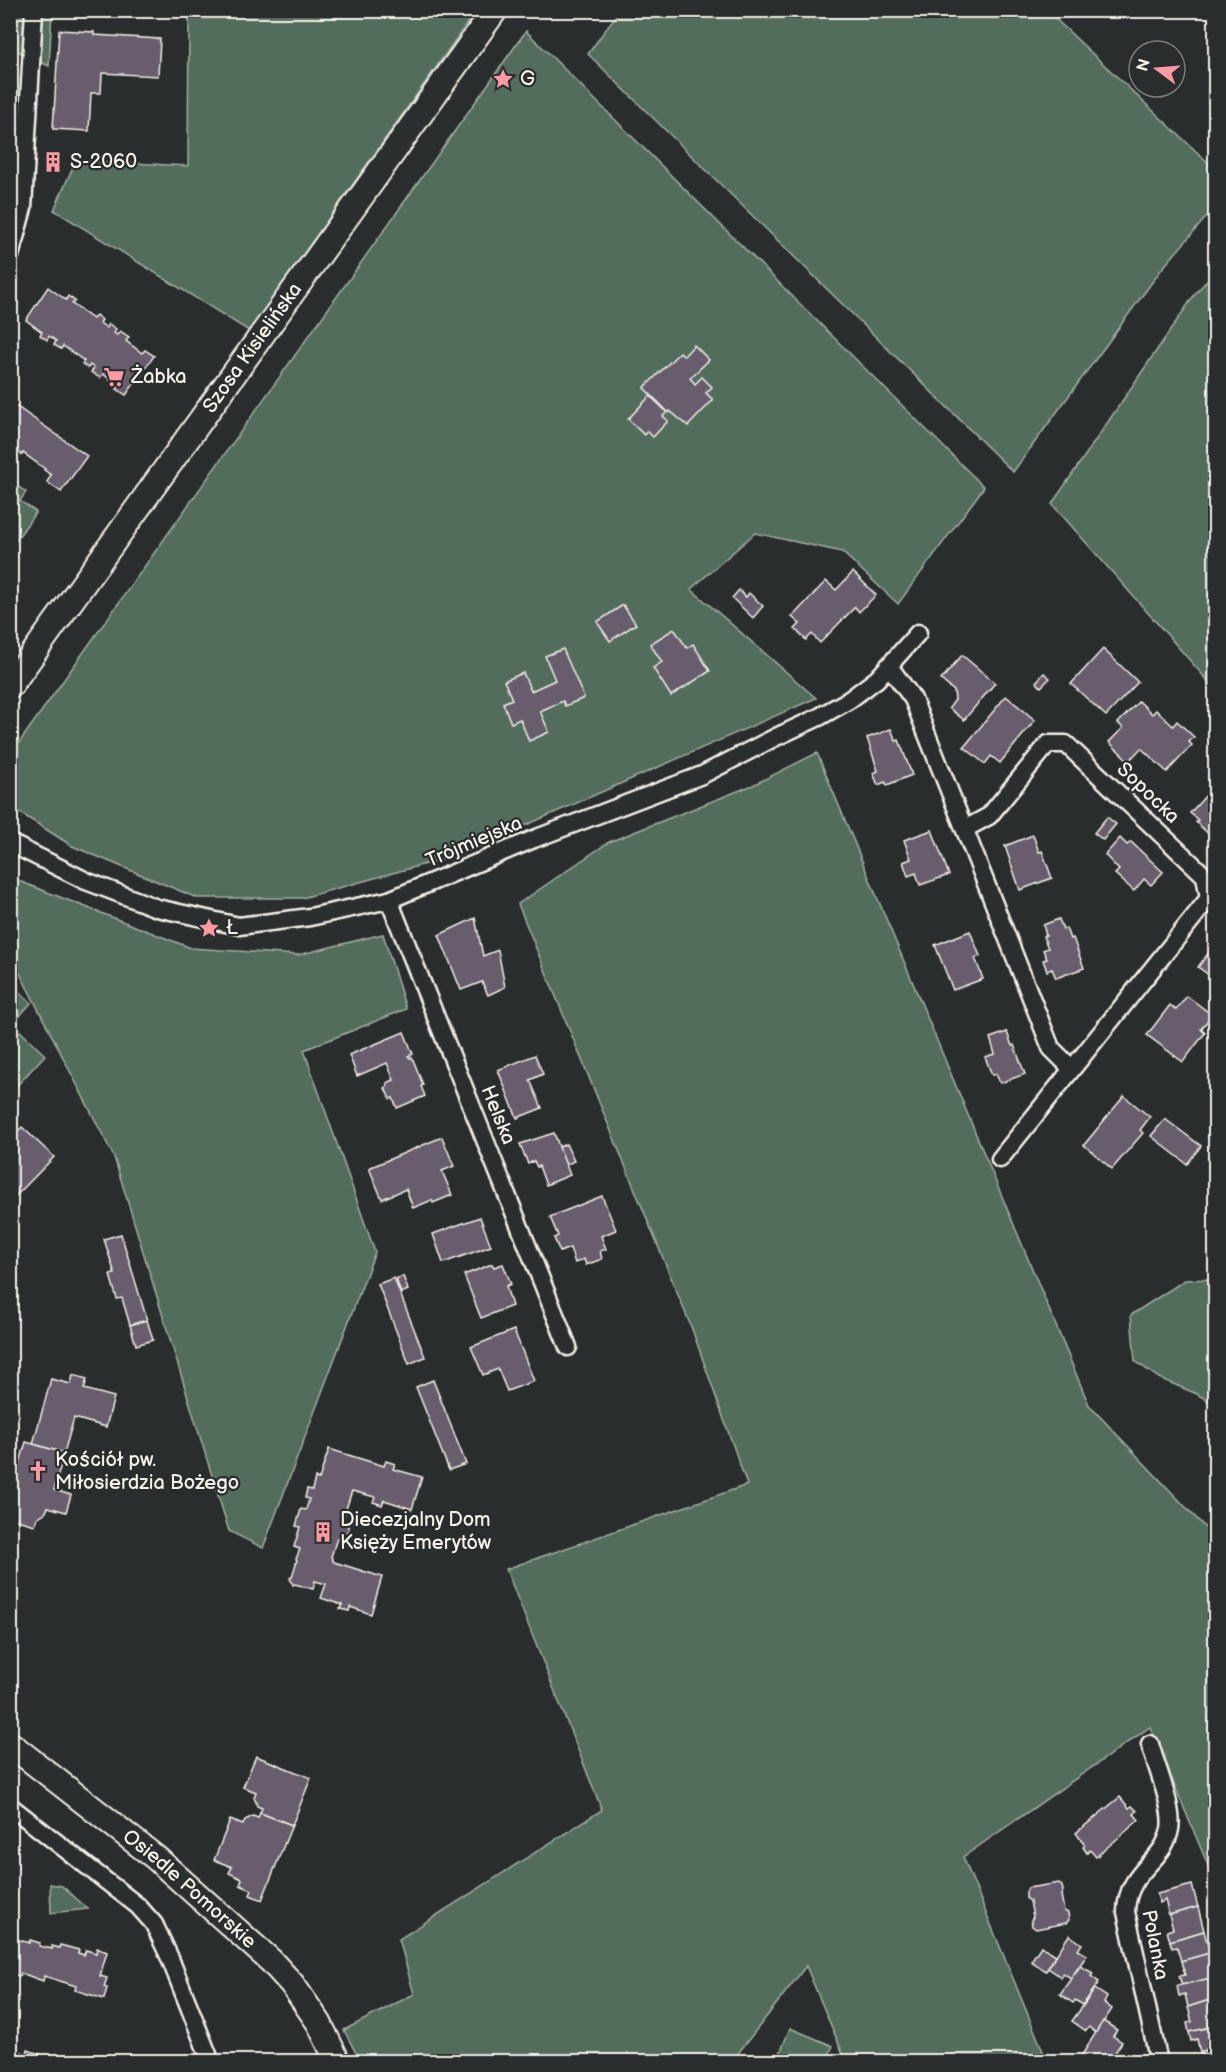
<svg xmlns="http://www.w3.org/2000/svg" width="1226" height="2072" viewBox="0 0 1226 2072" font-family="'Balsamiq Sans',sans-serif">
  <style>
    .green { fill: #526d5c; stroke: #a3afa2; stroke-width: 1.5 }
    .building { fill: #675d6d; stroke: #f4f1e8; stroke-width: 1.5 }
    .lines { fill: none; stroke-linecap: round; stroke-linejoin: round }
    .street-casing { stroke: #f4f1e8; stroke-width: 21 }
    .secondary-casing { stroke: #f4f1e8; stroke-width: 28 }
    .street { stroke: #2a2d2e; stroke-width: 16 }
    .secondary { stroke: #2a2d2e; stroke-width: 24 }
    .labels { text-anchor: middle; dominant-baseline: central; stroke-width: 4.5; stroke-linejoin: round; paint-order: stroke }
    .poi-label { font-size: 20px; fill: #f4f1e8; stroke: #2a2d2e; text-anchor: start }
    .street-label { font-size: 20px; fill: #f4f1e8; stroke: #2a2d2e }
  </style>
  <rect width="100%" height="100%" fill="#2a2d2e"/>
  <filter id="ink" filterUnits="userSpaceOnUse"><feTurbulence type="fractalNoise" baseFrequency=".0167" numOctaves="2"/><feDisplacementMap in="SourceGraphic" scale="12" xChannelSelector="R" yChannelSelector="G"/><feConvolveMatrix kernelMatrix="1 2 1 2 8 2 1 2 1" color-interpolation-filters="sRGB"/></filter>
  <g filter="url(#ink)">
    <g class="green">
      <polygon points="13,11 52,11 49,66 11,48"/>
      <polygon points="189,11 476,11 249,331 54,210 76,160 188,166"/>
      <polygon points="619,11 1047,11 1215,169 1215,207 1161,270 1013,472 588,54"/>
      <polygon points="526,31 984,487 898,604 842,552 755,533 691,589 816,698 458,855 302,898 197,898 72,846 11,807 11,754"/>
      <polygon points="1215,271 1215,689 1052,504 1195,294"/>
      <polygon points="11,482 26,492 20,501 36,512 14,543 11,540"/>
      <polygon points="817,753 1089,1405 1215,1538 1215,1882 1150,1727 963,1857 1047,2061 846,2061 806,1966 732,2061 360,2061 344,2030 414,1994 399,1939 602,1810 506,1569 747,1485 692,1329 518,904 609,842 753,785"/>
      <polygon points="11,878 191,948 298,955 383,934 406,1009 304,1050 375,1252 263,1548 229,1531 114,1157 11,956"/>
      <polygon points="10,984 31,1003 11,1026 10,1026"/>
      <polygon points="20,1031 45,1055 11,1092 11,1040"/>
      <polygon points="1215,1279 1216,1279 1215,1405 1197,1394 1159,1378 1135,1361 1131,1315 1185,1280"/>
      <polygon points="50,1884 62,1886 88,1909 51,1913"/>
      <polygon points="790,2028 833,2046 826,2061 800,2061 780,2053"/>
    </g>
    <g class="building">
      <polygon points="59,30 94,32 94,35 160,39 158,76 102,73 101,93 91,93 89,131 53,129"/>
      <polygon points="48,287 66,300 68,296 75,301 72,304 93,319 96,315 102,320 100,323 107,328 109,324 116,329 114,333 117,335 120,331 129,337 126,341 142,353 145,350 154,356 126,395 117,389 119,386 103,374 100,378 91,372 94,368 90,365 88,368 82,364 84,361 63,346 61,349 54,345 56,341 49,336 47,340 40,335 42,332 26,320"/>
      <polygon points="694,345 709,360 690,378 695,384 702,377 712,387 706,393 713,400 688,426 670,411 669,413 644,388 680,352 684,356"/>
      <polygon points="650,396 667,412 663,416 668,421 653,437 647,431 644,435 628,419"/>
      <polygon points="10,402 87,456 61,492 47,482 51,475 44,470 45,469 23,453 22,455 10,445"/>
      <polygon points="853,572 876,595 859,612 855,607 820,643 812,634 806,640 795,629 800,624 792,617 826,581 836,590"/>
      <polygon points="739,590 746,597 749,593 763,606 753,618 732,598"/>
      <polygon points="623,605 636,624 610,641 597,622"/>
      <polygon points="674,629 687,648 693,644 710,671 671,696 653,668 662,662 650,644"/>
      <polygon points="563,649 584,698 565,706 563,701 540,711 549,732 529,741 520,719 511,723 503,703 512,699 504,681 523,673 531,691 555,680 545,656"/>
      <polygon points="1103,649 1138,682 1106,716 1071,684"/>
      <polygon points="962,655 995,683 964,720 949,708 955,700 954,691 941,680"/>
      <polygon points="1044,673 1050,678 1041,687 1036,682"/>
      <polygon points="1006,696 1035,720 1000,763 991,756 985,764 964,747"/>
      <polygon points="1139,701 1152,714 1156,710 1173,726 1177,721 1194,737 1189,742 1192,745 1167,772 1141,748 1129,761 1109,742 1123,728 1118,723"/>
      <polygon points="891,729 896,741 899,740 912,775 887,785 885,782 878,785 873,773 878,771 867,738"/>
      <polygon points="1210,791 1216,796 1216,841 1196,822 1198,820 1190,813"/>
      <polygon points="1107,817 1116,824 1103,840 1094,833"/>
      <polygon points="932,830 949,875 920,885 916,873 908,876 903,862 911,859 904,840"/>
      <polygon points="1033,835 1039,852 1042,851 1052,878 1020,890 1005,846"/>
      <polygon points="1120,838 1127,845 1131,842 1163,872 1151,885 1144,879 1134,891 1115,874 1119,870 1105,855"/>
      <polygon points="475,918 483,956 498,950 505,987 488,995 482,982 461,990 439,935"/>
      <polygon points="1059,919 1063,929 1066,928 1070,939 1073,938 1084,968 1056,978 1052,969 1047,971 1043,960 1047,959 1043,950 1048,948 1043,936 1046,935 1043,925"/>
      <polygon points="970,931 980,956 975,958 983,979 953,990 935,945"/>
      <polygon points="1216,943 1216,980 1198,967"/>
      <polygon points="1187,996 1212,1015 1201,1029 1205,1033 1183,1062 1147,1035 1170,1005 1176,1010"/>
      <polygon points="404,1032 413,1054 408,1056 410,1058 412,1057 423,1085 421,1086 425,1096 397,1108 393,1098 390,1099 385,1088 388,1086 387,1083 394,1080 387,1063 357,1076 349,1055"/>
      <polygon points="1007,1032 1012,1046 1014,1045 1025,1074 1000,1083 996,1074 992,1075 985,1057 995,1054 990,1038"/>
      <polygon points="535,1055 543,1074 530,1080 542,1108 517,1118 498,1070"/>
      <polygon points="1124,1096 1150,1117 1140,1130 1143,1133 1112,1169 1084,1145"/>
      <polygon points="1165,1119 1201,1146 1187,1164 1151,1136"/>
      <polygon points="22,1127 54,1157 10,1202 10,1139"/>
      <polygon points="554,1133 570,1175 546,1185 539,1166 537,1167 534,1161 528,1164 520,1144"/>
      <polygon points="442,1137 454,1166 442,1171 452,1195 433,1203 432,1200 413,1208 406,1189 382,1199 369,1168"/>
      <polygon points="566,1144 574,1161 566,1165 559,1147"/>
      <polygon points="602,1196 616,1230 601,1236 606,1249 600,1251 602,1259 586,1265 584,1259 575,1263 570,1248 560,1252 554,1238 558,1236 550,1217"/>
      <polygon points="480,1217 491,1246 443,1263 433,1234"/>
      <polygon points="121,1234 147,1320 130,1325 122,1298 117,1299 110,1275 115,1274 104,1239"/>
      <polygon points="492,1264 494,1267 503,1264 511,1284 506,1286 512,1306 481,1318 464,1275"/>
      <polygon points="403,1276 408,1290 401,1293 396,1279"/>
      <polygon points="394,1278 425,1357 409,1364 378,1284"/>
      <polygon points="147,1320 153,1340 136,1345 130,1325"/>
      <polygon points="514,1330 534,1381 507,1391 498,1369 483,1375 471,1347"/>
      <polygon points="73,1375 87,1379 84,1389 114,1397 106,1427 74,1418 64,1453 33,1444 51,1379 71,1384"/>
      <polygon points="433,1380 466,1464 449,1470 416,1387"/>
      <polygon points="26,1442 64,1453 54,1490 71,1495 66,1512 48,1507 46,1512 37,1518 35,1525 10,1518 10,1496"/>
      <polygon points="329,1449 384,1466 386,1461 395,1464 393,1469 422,1477 412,1509 384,1500 382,1505 373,1502 375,1497 352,1491 342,1521 346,1522 349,1528 347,1536 341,1540 337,1538 331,1557 334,1562 382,1577 371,1614 350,1607 349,1611 340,1609 342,1605 321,1598 326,1584 315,1581 313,1589 295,1584 293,1585 290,1578 292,1577 297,1560 296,1559 300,1549 294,1547 300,1527 296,1526 301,1509 306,1510 309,1499 305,1498 307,1489 312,1490 315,1478 319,1479"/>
      <polygon points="256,1756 311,1778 292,1825 260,1813 262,1808 257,1806 254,1797 256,1792 243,1787"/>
      <polygon points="1120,1797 1129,1808 1132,1806 1137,1811 1134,1814 1139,1820 1096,1857 1090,1850 1087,1853 1083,1847 1085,1845 1076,1833"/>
      <polygon points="260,1813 292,1825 262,1900 250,1895 252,1890 240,1885 242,1879 229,1873 232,1867 214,1860 230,1820 243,1825 245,1820 253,1816 258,1818"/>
      <polygon points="1059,1883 1062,1886 1063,1891 1061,1895 1064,1911 1068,1913 1069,1920 1066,1923 1036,1929 1032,1926 1031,1920 1033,1917 1030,1901 1026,1898 1026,1892 1028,1888"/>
      <polygon points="1192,1885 1198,1907 1169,1915 1165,1900 1160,1903 1157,1894"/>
      <polygon points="1198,1907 1204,1931 1170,1941 1167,1931 1173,1929 1169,1915"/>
      <polygon points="1204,1931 1210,1953 1181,1961 1177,1947 1172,1948 1170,1941"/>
      <polygon points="1069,1935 1082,1944 1078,1950 1087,1955 1071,1978 1063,1973 1061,1977 1048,1968"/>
      <polygon points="10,1937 29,1943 30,1940 40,1943 39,1946 52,1949 52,1946 59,1948 60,1945 79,1950 78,1953 84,1955 86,1950 96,1953 97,1948 107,1952 100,1976 107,1978 104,1987 107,1988 104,1999 75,1990 76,1986 44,1976 43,1981 21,1973 20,1976 10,1974"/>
      <polygon points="1041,1946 1056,1955 1046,1971 1031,1961"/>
      <polygon points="1210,1953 1216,1977 1182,1985 1179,1976 1185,1975 1181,1961"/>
      <polygon points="1080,1966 1093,1973 1091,1976 1099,1982 1083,2005 1075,2000 1073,2003 1060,1994"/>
      <polygon points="1211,1978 1216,1998 1188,2007 1185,1994 1179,1996 1177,1986"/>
      <polygon points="1095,1989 1107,1997 1104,2003 1112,2009 1096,2033 1089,2027 1086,2031 1072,2021"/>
      <polygon points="1216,1998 1216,2026 1189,2032 1187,2023 1192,2022 1188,2007"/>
      <polygon points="1103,2021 1117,2030 1113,2036 1122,2042 1109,2062 1098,2060 1093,2062 1082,2055"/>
      <polygon points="1216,2026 1216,2047 1200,2052 1197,2039 1191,2041 1189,2032"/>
      <polygon points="1216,2047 1216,2062 1203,2062 1200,2052"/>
      <polygon points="10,2049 27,2054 28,2050 48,2057 46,2062 10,2062"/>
    </g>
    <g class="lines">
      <g class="street-casing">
        <g id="street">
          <polyline points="10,256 23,208 34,10"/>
          <polyline points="889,666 913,699 1051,1048 1071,1068"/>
          <polyline points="965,829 989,816 1048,744 1066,744 1205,876 1209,898 1000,1159"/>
          <polyline points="10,843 86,881 157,908 239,926 310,917 389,900 534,839 702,775 776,737 819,717 849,700 877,679 918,633"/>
          <polyline points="389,900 568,1347"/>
          <path d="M1150 1744C1156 1766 1174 1808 1170 1829 1164 1863 1127 1869 1126 1912L1159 2062"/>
          <polyline points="10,1806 138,1906 154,1924 169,1956 211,2062"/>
        </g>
      </g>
      <g class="secondary-casing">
        <g id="secondary">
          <path id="s1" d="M10 686 495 10"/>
          <path id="s2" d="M10 1744 156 1858 271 1961 292 1984 319 2023 338 2062"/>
        </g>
      </g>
      <use href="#street" class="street"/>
      <use href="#secondary" class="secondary"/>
    </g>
  </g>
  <defs>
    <g id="sight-bare" transform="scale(1.62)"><path d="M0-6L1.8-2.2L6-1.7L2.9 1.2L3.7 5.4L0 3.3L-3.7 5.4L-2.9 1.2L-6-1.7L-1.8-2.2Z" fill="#ff9aa2" stroke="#2a2d2e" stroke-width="2.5" paint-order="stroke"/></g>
    <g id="building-bare" transform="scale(1.62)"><path d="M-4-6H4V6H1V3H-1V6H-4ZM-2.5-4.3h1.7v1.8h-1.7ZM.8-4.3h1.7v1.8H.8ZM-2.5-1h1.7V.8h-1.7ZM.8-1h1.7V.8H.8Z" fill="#ff9aa2" stroke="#2a2d2e" stroke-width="2.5" paint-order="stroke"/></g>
    <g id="supermarket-bare" transform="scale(1.62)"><path d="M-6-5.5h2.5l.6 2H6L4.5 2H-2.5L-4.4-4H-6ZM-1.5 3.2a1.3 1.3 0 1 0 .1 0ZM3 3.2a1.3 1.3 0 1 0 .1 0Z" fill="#ff9aa2" stroke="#2a2d2e" stroke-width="2.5" paint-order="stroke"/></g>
    <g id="church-bare" transform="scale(1.62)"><path d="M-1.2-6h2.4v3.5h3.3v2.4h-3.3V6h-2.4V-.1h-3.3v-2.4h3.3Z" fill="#ff9aa2" stroke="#2a2d2e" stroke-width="2.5" paint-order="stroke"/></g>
  </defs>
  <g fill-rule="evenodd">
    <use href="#sight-bare" x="503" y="79"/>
    <use href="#building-bare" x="53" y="162"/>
    <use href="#supermarket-bare" x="114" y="377"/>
    <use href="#sight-bare" x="209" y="928"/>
    <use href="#church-bare" x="38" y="1471"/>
    <use href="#building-bare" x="323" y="1532"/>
  </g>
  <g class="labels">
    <g class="poi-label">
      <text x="520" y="79">G</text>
      <text x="70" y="162">S-2060</text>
      <text x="131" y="377">Żabka</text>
      <text x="226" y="928">Ł</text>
      <text x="55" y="1460">Kościół pw.<tspan x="55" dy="23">Miłosierdzia Bożego</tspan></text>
      <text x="340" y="1520">Diecezjalny Dom<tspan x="340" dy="23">Księży Emerytów</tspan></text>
    </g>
    <g class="street-label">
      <text stroke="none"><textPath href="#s1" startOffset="416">Szosa Kisielińska</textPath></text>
      <text transform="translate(1148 793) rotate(44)">Sopocka</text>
      <text transform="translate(474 842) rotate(-23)">Trójmiejska</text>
      <text transform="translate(498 1115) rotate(68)">Helska</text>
      <text stroke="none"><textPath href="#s2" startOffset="231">Osiedle Pomorskie</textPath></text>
      <text transform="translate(1155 1945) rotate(79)">Polanka</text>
    </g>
  </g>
  <rect width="1226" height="2072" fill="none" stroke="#2a2d2e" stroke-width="36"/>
  <rect x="18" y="18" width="1190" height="2036" fill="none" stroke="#f4f1e8" stroke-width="2" filter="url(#ink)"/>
  <g transform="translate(1157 69) rotate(286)"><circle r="28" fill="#2a2d2e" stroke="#7b7b78" stroke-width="1.5"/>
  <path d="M0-4.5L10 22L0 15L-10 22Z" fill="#ff9aa2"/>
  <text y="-9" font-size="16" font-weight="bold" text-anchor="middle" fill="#f4f1e8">N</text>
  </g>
</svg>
